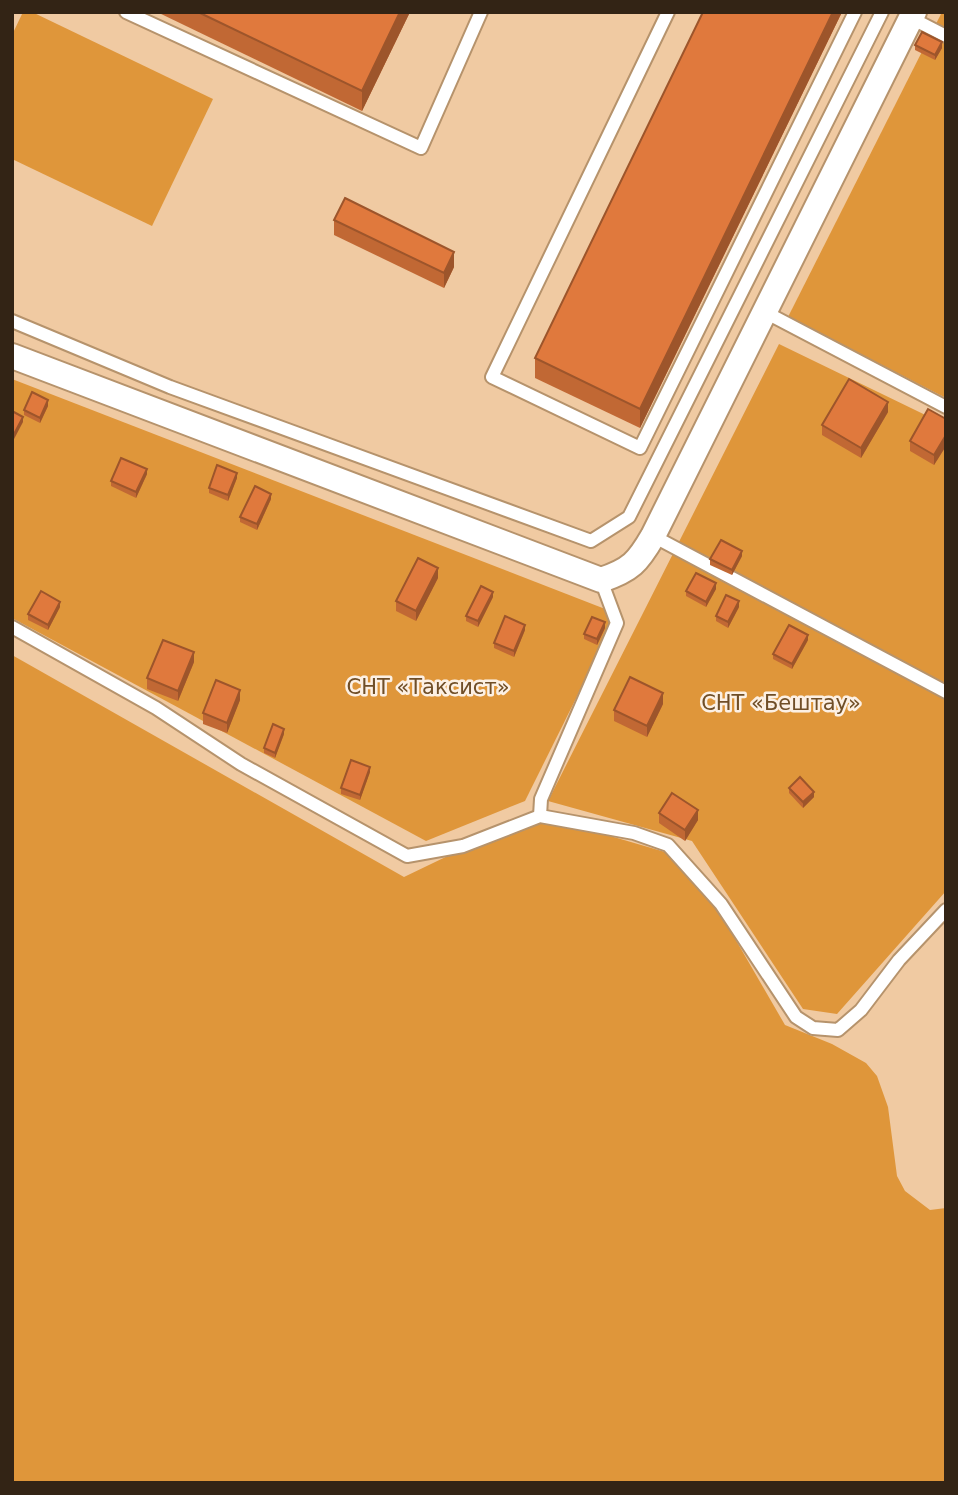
<svg xmlns="http://www.w3.org/2000/svg" width="958" height="1495" viewBox="0 0 958 1495" font-family="'DejaVu Sans',sans-serif">
  <style>
    .green { fill: #df963a }
    .lines { fill: none; stroke-linecap: round; stroke-linejoin: round }
    .service-casing { stroke: #b6936c; stroke-width: 16 }
    .minor-casing { stroke: #b6936c; stroke-width: 28 }
    .service { stroke: #fff; stroke-width: 12 }
    .minor { stroke: #fff; stroke-width: 24 }
    .wall { fill: #c16834 }
    .shaded-wall { fill: #9d552b }
    .building { fill: #e0793d; stroke: #9d552b; stroke-width: 2 }
    .labels { text-anchor: middle; dominant-baseline: central; stroke-width: 5; stroke-linejoin: round; paint-order: stroke }
    .park-label { font-size: 21px; fill: #704e27; stroke: #fcf0e4 }
  </style>
  <rect width="100%" height="100%" fill="#f0caa2"/>
  <g class="green">
    <polygon points="23,12 32,12 213,99 152,226 12,159 12,35"/>
    <polygon points="942,12 946,12 946,398 788,317"/>
    <polygon points="779,344 946,425 946,891 837,1014 803,1009 692,841 548,801"/>
    <polygon points="12,379 618,614 525,801 426,841 12,618"/>
    <polygon points="12,655 404,877 535,814 689,859 785,1025 832,1044 866,1063 877,1076 888,1107 897,1176 905,1191 930,1210 946,1208 946,1483 12,1483"/>
  </g>
  <g class="lines">
    <g class="service-casing">
      <g id="service">
        <polyline points="126,12 421,148 481,12"/>
        <polyline points="668,12 492,377 640,448 855,12"/>
        <polyline points="911,18 946,36"/>
        <polyline points="763,311 946,407"/>
        <polyline points="12,321 170,387 591,541 629,517 882,12"/>
        <polyline points="653,536 946,692"/>
        <polyline points="12,627 156,708 241,764 407,856 463,846 540,816 634,833 668,845 721,904 796,1017 813,1028 838,1030 861,1010 899,960 946,910"/>
        <polyline points="540,816 541,799 617,623 601,580"/>
      </g>
    </g>
    <g class="minor-casing">
      <path id="minor" d="M12 356 601 580C631 570 638 562 653 536L914 12"/>
    </g>
    <use href="#service" class="service"/>
    <use href="#minor" class="minor"/>
  </g>
  <g class="wall">
    <polygon points="157,12 410,12 362,111"/>
    <polygon points="703,12 842,12 640,428 535,378 535,358"/>
    <polygon points="915,45 942,48 935,60 915,50"/>
    <polygon points="334,220 454,267 444,288 334,235"/>
    <polygon points="48,406 40,423 24,415 24,410"/>
    <polygon points="888,412 861,458 822,435 822,425"/>
    <polygon points="946,419 946,446 934,465 910,451 910,441"/>
    <polygon points="147,474 136,498 111,486 111,481"/>
    <polygon points="237,478 228,501 209,493 209,488"/>
    <polygon points="271,499 257,530 240,522 240,517"/>
    <polygon points="742,556 732,575 710,565 710,559"/>
    <polygon points="438,578 416,621 396,611 396,601"/>
    <polygon points="716,589 706,607 686,596 686,591"/>
    <polygon points="493,597 478,627 466,621 466,616"/>
    <polygon points="60,607 48,630 28,620 28,614"/>
    <polygon points="739,607 728,628 716,621 716,616"/>
    <polygon points="605,628 597,645 584,639 584,634"/>
    <polygon points="525,630 514,657 494,648 494,643"/>
    <polygon points="808,640 792,669 773,659 773,654"/>
    <polygon points="194,662 178,701 147,689 147,678"/>
    <polygon points="240,700 227,733 203,724 203,713"/>
    <polygon points="663,704 647,737 614,721 614,710"/>
    <polygon points="284,734 275,758 264,753 264,748"/>
    <polygon points="370,772 360,800 341,794 341,788"/>
    <polygon points="789,788 814,797 803,808 789,793"/>
    <polygon points="659,813 698,820 685,841 659,823"/>
  </g>
  <g class="shaded-wall">
    <polygon points="400,12 410,12 362,111 362,91"/>
    <polygon points="833,12 842,12 640,428 640,409"/>
    <polygon points="942,42 942,48 935,60 935,55"/>
    <polygon points="454,252 454,267 444,288 444,273"/>
    <polygon points="48,400 48,406 40,423 40,418"/>
    <polygon points="888,402 888,412 861,458 861,448"/>
    <polygon points="23,417 23,422 13,441 13,436"/>
    <polygon points="946,435 946,446 934,465 934,455"/>
    <polygon points="147,469 147,474 136,498 136,492"/>
    <polygon points="237,473 237,478 228,501 228,495"/>
    <polygon points="271,494 271,499 257,530 257,524"/>
    <polygon points="742,551 742,556 732,575 732,570"/>
    <polygon points="438,568 438,578 416,621 416,611"/>
    <polygon points="716,583 716,589 706,607 706,602"/>
    <polygon points="493,592 493,597 478,627 478,621"/>
    <polygon points="739,601 739,607 728,628 728,622"/>
    <polygon points="60,602 60,607 48,630 48,625"/>
    <polygon points="605,622 605,628 597,645 597,639"/>
    <polygon points="525,625 525,630 514,657 514,651"/>
    <polygon points="808,635 808,640 792,669 792,664"/>
    <polygon points="194,652 194,662 178,701 178,691"/>
    <polygon points="240,690 240,700 227,733 227,723"/>
    <polygon points="663,693 663,704 647,737 647,726"/>
    <polygon points="284,729 284,734 275,758 275,753"/>
    <polygon points="370,767 370,772 360,800 360,795"/>
    <polygon points="814,792 814,797 803,808 803,802"/>
    <polygon points="698,810 698,820 685,841 685,830"/>
  </g>
  <g class="building">
    <polygon points="198,12 400,12 362,91"/>
    <polygon points="703,12 833,12 640,409 535,358"/>
    <polygon points="922,32 942,42 935,55 915,45"/>
    <polygon points="345,198 454,252 444,273 334,220"/>
    <polygon points="849,379 888,402 861,448 822,425"/>
    <polygon points="32,392 48,400 40,418 24,410"/>
    <polygon points="928,409 946,419 946,435 934,455 910,441"/>
    <polygon points="12,411 23,417 13,436 12,436"/>
    <polygon points="121,458 147,469 136,492 111,481"/>
    <polygon points="217,465 237,473 228,495 209,488"/>
    <polygon points="255,486 271,494 257,524 240,517"/>
    <polygon points="721,540 742,551 732,570 710,559"/>
    <polygon points="418,558 438,568 416,611 396,601"/>
    <polygon points="696,573 716,583 706,602 686,591"/>
    <polygon points="481,586 493,592 478,621 466,616"/>
    <polygon points="41,591 60,602 48,625 28,614"/>
    <polygon points="726,595 739,601 728,622 716,616"/>
    <polygon points="505,616 525,625 514,651 494,643"/>
    <polygon points="592,617 605,622 597,639 584,634"/>
    <polygon points="789,625 808,635 792,664 773,654"/>
    <polygon points="163,640 194,652 178,691 147,678"/>
    <polygon points="630,677 663,693 647,726 614,710"/>
    <polygon points="216,680 240,690 227,723 203,713"/>
    <polygon points="273,724 284,729 275,753 264,748"/>
    <polygon points="351,760 370,767 360,795 341,788"/>
    <polygon points="800,777 814,792 803,802 789,788"/>
    <polygon points="672,793 698,810 685,830 659,813"/>
  </g>
  <g class="labels">
    <g class="park-label">
      <text x="428" y="687">СНТ «Таксист»</text>
      <text x="781" y="703">СНТ «Бештау»</text>
    </g>
  </g>
  <rect width="958" height="1495" fill="none" stroke="#332415" stroke-width="28"/>
</svg>
